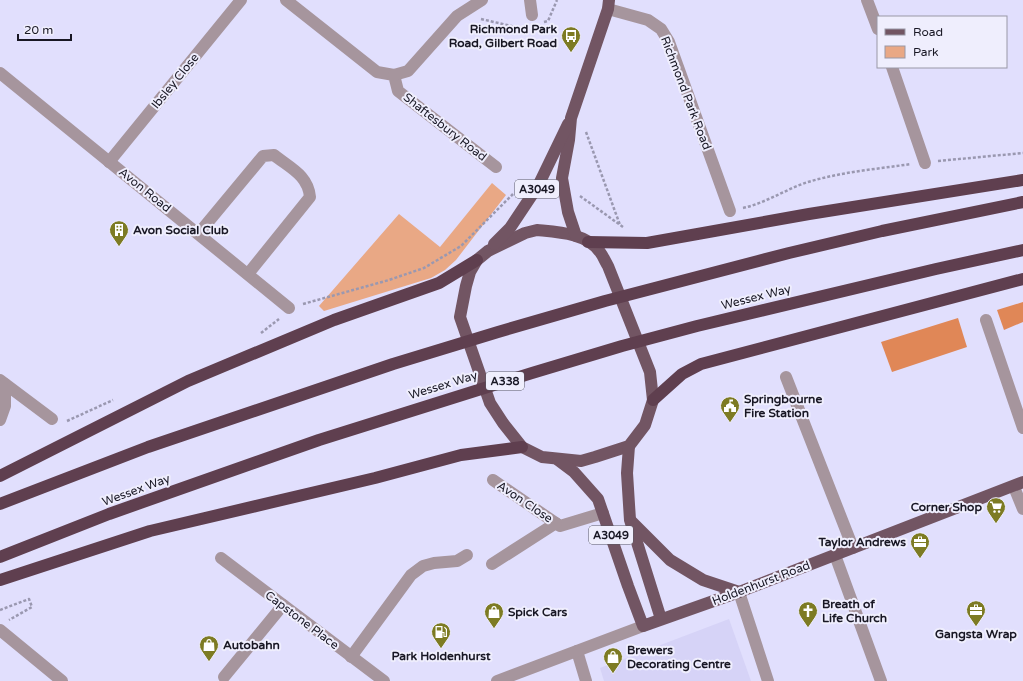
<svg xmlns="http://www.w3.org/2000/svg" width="1023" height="681" viewBox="0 0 1023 681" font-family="'Varela Round',sans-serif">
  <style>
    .built { fill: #d6d3f7 }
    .green { fill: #e9a885 }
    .forest { fill: #e08757 }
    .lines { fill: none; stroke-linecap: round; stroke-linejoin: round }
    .path { stroke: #9a98b0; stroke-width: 2.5; stroke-dasharray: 3 2; stroke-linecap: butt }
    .minor { stroke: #a6959d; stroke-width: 12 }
    .major { stroke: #725563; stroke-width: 12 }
    .highway { stroke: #5f3f4f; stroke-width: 12 }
    .labels { text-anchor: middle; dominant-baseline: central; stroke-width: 4; stroke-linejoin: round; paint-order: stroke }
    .shield { fill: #efeefd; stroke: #585865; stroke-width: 1 }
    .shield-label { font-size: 11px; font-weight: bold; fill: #181724 }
    .poi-label { font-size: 12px; font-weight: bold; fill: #181724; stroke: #efeefd; text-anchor: start }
    .street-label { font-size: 12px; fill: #181724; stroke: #efeefd }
  </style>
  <rect width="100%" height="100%" fill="#e1dffd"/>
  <polygon class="built" points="729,619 751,681 604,681 600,668"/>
  <polygon class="green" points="492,183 506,195 456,260 445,270 431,278 324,311 319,306 399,214 440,247"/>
  <g class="forest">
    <polygon points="1023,302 1023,322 1004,330 997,310"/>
    <polygon points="958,318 967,347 892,372 881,342"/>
  </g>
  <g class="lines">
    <g class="path">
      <polyline points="481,19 524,29 526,28"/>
      <polyline points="544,22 548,21 557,0"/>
      <polyline points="586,132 620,225"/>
      <polyline points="938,161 1023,153"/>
      <polyline points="580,196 623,227"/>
      <path d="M743 208C766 203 786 189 808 182 841 172 877 169 911 164"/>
      <polyline points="303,304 389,280 424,268 461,246 513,194"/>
      <polyline points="261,333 279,319"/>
      <polyline points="67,421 113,400"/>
      <polyline points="0,610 29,599 32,607 9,620"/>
    </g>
    <g class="minor">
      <polyline points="286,0 377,72 394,75 398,91 496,167"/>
      <polyline points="530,0 532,15"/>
      <polyline points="867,0 878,29"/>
      <polyline points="608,9 648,20 661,29 669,42 730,211"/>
      <polyline points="892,67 925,163"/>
      <polyline points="0,73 289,308"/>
      <polyline points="394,75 408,71 457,16 482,0"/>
      <polyline points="109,162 241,0"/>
      <path d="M199 233 263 156 274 155C290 168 308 175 310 197L248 274"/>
      <polyline points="986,320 1023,428"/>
      <polyline points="786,377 853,548"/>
      <polyline points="0,380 52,419"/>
      <polyline points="0,420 5,406 5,384"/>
      <polyline points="493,480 560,526 603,513"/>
      <polyline points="1014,487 1023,509"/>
      <polyline points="835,555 881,681"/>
      <polyline points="221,558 384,681"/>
      <polyline points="492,564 556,523"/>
      <polyline points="739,592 768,681"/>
      <polyline points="0,630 62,681"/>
      <polyline points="577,651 586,681"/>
      <polyline points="351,657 411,575 423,566 434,563 457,561 467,555"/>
      <polyline points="224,677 283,605"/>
      <polyline points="497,681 643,626"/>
    </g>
    <g class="major">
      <path d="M537 230C557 232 587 233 600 252 603 256 605 261 608 266L650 372 653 400 645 425 629 446 595 457 581 461 542 457 522 447 503 423 490 403 460 317 466 286 470 272 477 260 488 251 525 233Z"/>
      <polyline points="576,236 568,212 562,178 569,140 571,118 608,9 609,0"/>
      <polyline points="494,244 510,228 538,186 568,124"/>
      <polyline points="629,446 627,473 630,520 661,619"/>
      <polyline points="558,460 574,472 598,499 628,586 643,626 739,592 1023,482"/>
      <polyline points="631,521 670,560 703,580 739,592"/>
    </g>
    <g class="highway">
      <polyline points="588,242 647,243 809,214 1023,180"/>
      <polyline points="653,400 682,374 701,364 1023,279"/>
      <polyline points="0,476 188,381 334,320 439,283 477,260"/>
      <polyline points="0,504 148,447 393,364 498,332 605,301 789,253 882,231 1023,202"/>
      <polyline points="0,557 109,514 319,440 532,373 622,346 697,326 936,269 1023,250"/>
      <polyline points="0,580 150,531 375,478 461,455 522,447"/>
    </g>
  </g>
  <defs>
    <g id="bus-pin" transform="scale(1)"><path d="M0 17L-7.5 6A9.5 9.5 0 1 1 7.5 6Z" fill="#7d7b23" stroke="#efeefd"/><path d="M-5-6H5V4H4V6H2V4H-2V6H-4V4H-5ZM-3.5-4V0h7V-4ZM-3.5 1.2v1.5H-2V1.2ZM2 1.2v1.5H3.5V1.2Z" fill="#fff"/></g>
    <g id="building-pin" transform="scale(1)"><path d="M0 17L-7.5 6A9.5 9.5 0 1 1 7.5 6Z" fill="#7d7b23" stroke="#efeefd"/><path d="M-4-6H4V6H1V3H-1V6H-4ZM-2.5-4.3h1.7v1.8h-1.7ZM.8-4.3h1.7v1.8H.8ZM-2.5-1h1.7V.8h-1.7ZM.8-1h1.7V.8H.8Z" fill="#fff"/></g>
    <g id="civic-pin" transform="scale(1)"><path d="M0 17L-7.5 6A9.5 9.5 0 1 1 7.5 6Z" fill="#7d7b23" stroke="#efeefd"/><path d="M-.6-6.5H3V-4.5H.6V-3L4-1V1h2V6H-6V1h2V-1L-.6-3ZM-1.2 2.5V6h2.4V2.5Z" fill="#fff"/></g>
    <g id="supermarket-pin" transform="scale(1)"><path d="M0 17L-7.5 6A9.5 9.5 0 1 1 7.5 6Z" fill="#7d7b23" stroke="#efeefd"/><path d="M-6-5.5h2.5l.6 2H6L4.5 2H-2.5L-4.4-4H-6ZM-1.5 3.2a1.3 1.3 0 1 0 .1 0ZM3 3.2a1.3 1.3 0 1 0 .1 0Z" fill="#fff"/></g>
    <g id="office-pin" transform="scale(1)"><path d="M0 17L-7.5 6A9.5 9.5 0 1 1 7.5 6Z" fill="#7d7b23" stroke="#efeefd"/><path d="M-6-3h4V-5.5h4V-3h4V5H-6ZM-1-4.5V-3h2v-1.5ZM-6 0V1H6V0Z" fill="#fff"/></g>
    <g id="church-pin" transform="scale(1)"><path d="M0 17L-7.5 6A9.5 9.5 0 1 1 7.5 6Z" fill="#7d7b23" stroke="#efeefd"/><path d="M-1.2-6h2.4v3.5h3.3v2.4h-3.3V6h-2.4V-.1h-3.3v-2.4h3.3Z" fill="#fff"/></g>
    <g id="shop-pin" transform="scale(1)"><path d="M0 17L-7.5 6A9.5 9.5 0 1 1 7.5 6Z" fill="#7d7b23" stroke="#efeefd"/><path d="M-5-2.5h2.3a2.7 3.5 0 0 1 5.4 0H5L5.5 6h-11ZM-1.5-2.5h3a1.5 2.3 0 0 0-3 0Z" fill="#fff"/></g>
    <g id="fuel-pin" transform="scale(1)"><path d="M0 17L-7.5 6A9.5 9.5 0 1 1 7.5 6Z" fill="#7d7b23" stroke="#efeefd"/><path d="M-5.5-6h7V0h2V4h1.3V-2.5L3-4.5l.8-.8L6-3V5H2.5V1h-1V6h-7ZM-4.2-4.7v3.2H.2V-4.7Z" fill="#fff"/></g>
  </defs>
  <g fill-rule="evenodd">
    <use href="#bus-pin" x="571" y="36"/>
    <use href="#building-pin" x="119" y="230"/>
    <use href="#civic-pin" x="730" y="406"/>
    <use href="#supermarket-pin" x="996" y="507"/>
    <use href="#office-pin" x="920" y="542"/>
    <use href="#office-pin" x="976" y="610"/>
    <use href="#church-pin" x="808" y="611"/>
    <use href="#shop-pin" x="494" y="612"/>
    <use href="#fuel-pin" x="441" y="632"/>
    <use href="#shop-pin" x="209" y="645"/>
    <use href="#shop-pin" x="613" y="657"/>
  </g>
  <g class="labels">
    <g class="shield">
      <rect x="515" y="180" width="44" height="18" rx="3"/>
      <rect x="486" y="372" width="38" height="18" rx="3"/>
      <rect x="589" y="526" width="44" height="18" rx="3"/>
    </g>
    <g class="shield-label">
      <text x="537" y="189">A3049</text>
      <text x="505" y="381">A338</text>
      <text x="611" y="535">A3049</text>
    </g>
    <g class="poi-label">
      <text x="557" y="29" text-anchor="end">Richmond Park<tspan x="557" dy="14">Road, Gilbert Road</tspan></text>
      <text x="133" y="230">Avon Social Club</text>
      <text x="744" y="399">Springbourne<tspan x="744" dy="14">Fire Station</tspan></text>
      <text x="982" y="507" text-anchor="end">Corner Shop</text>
      <text x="906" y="542" text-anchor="end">Taylor Andrews</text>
      <text x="822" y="604">Breath of<tspan x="822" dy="14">Life Church</tspan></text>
      <text x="508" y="612">Spick Cars</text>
      <text x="976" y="634" text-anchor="middle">Gangsta Wrap</text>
      <text x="223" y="645">Autobahn</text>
      <text x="627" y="650">Brewers<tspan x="627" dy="14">Decorating Centre</tspan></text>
      <text x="441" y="656" text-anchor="middle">Park Holdenhurst</text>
    </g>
    <g class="street-label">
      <text transform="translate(175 81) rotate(-51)">Ibsley Close</text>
      <text transform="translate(686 93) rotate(69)">Richmond Park Road</text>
      <text transform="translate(445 127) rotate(38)">Shaftesbury Road</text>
      <text transform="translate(145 190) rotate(39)">Avon Road</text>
      <text transform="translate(756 297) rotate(-14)">Wessex Way</text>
      <text transform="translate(443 385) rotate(-17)">Wessex Way</text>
      <text transform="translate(136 490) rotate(-20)">Wessex Way</text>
      <text transform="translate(525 502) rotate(34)">Avon Close</text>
      <text transform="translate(761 583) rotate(-21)">Holdenhurst Road</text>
      <text transform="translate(302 620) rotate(37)">Capstone Place</text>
    </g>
  </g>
  <rect x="877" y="16" width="130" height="52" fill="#efeefd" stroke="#9998a6"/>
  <rect x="885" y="29" width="20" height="6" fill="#725563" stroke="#9998a6"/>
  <text x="913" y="36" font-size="12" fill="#181724">Road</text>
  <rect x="885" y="46" width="20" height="12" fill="#e9a885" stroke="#9998a6"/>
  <text x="913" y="56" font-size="12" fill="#181724">Park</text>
  <path d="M18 34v6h53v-6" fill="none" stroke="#181724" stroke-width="2"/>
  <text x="24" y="34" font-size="12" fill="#181724" stroke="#efeefd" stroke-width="3" paint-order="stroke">20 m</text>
</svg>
